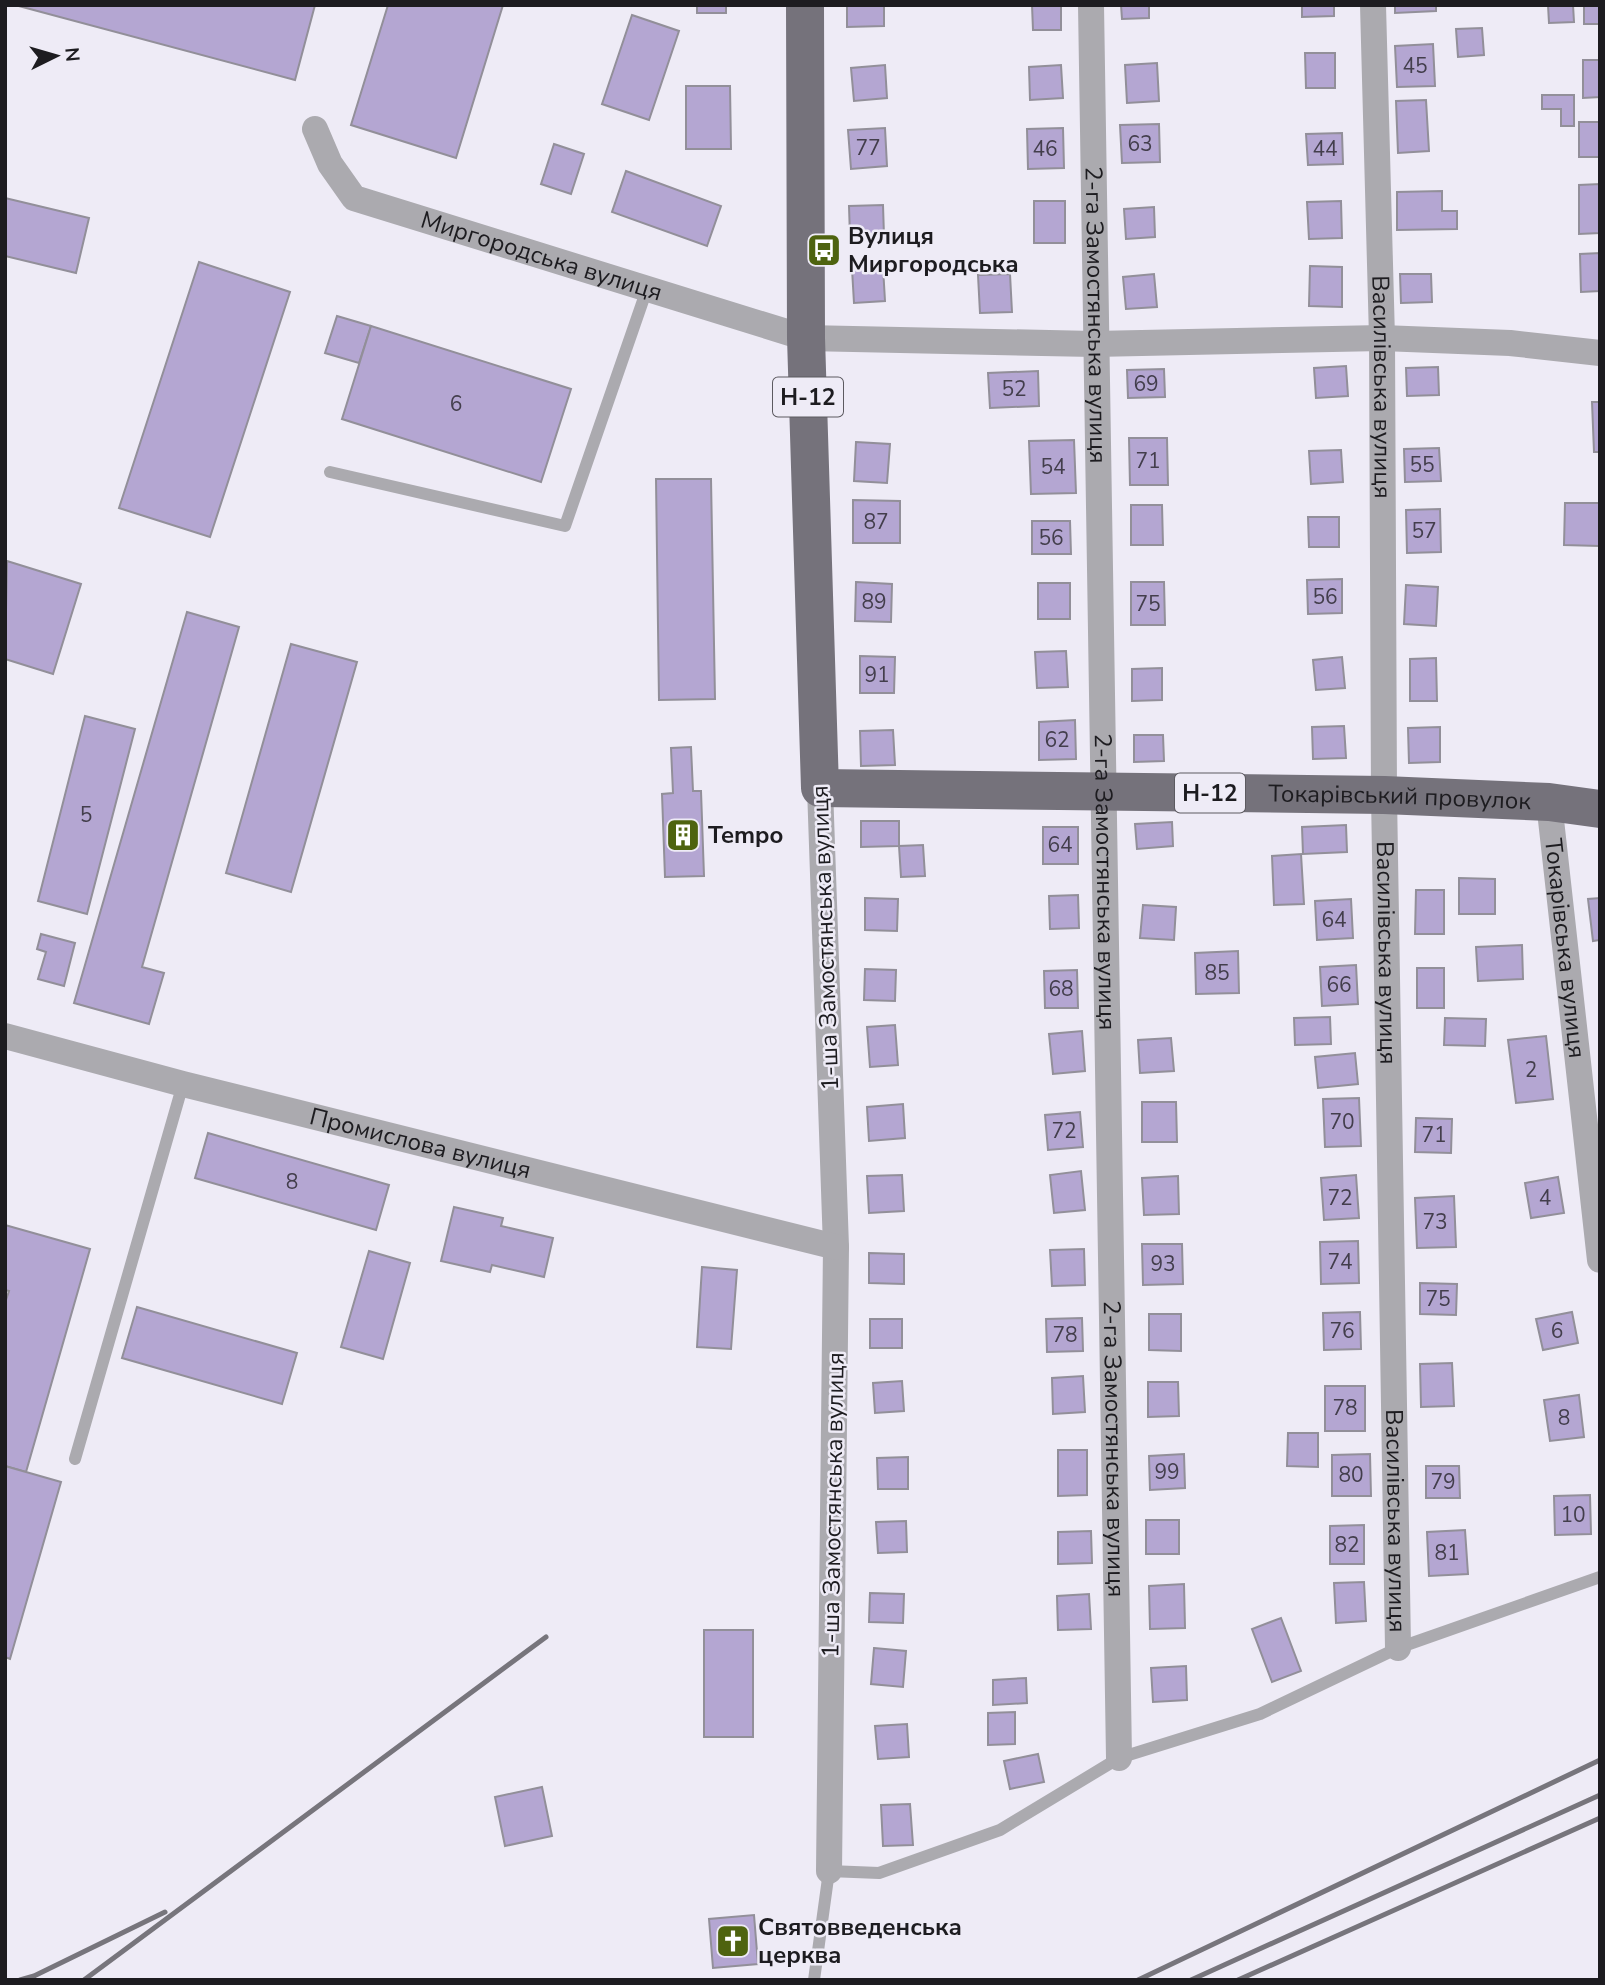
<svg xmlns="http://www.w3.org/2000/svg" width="1605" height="1985" viewBox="0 0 1605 1985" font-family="'Nunito Sans',sans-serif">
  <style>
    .building { fill: #b4a6d2; stroke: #928f99; stroke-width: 2 }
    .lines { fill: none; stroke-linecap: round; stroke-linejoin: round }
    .service { stroke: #abaaaf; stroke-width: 12 }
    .minor { stroke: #abaaaf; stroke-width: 26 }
    .primary { stroke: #75727b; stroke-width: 38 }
    .rail { stroke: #77757c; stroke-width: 5 }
    .labels { text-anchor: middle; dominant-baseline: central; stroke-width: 5; stroke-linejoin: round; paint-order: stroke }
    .number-label { font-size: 21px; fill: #433e4c }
    .shield { fill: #eeebf6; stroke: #5c5a60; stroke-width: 2 }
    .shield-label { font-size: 23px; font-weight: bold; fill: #1d1c20 }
    .poi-label { font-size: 24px; font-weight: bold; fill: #1d1c20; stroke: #eeebf6; text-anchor: start }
    .street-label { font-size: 24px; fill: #1d1c20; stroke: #eeebf6 }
  </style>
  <rect width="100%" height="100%" fill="#eeebf6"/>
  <g class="building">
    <polygon points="15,5 315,5 295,80"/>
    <polygon points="388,5 503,5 456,158 351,125"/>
    <rect x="697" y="5" width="29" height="8"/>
    <polygon points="847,5 884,5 884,26 847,27"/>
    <polygon points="1032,5 1061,5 1061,30 1033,30"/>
    <polygon points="1121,5 1149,5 1149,18 1122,19"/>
    <polygon points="1302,5 1334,5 1334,16 1302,17"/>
    <polygon points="1395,5 1436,5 1436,11 1395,13"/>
    <polygon points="1548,5 1573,5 1574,22 1549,23"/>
    <rect x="1584" y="5" width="16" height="19"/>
    <polygon points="632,15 679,31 649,120 602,104"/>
    <polygon points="1482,28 1484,55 1458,57 1456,29"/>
    <polygon points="1433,44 1435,86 1397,87 1395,46"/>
    <polygon points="1305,53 1335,53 1335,88 1306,88"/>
    <polygon points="1583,60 1600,60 1600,97 1583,98"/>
    <polygon points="1157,63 1159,101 1127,103 1125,65"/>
    <polygon points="885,65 887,98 854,101 851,68"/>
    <polygon points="1061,65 1063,98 1030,100 1029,67"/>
    <polygon points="686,86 730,86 731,149 686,149"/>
    <polygon points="1542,95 1574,95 1574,126 1561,126 1561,109 1542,109"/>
    <polygon points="1426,100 1429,151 1398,153 1396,101"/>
    <rect x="1579" y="122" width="21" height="35"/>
    <polygon points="1159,124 1160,162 1122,163 1120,125"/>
    <polygon points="885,128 887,166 851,169 848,130"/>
    <polygon points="1063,128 1064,168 1028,169 1027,129"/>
    <polygon points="1342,133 1343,164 1308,165 1306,134"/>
    <polygon points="554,144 584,154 571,194 541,184"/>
    <polygon points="626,171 721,206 707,246 612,212"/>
    <polygon points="1600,184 1600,233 1579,234 1579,185"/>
    <polygon points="1442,191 1442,211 1457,211 1457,229 1397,230 1397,192"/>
    <polygon points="5,198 89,218 76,273 5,256"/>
    <rect x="1034" y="201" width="31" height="42"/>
    <polygon points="1341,201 1342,238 1309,239 1307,202"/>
    <polygon points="883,205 884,236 850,237 849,206"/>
    <polygon points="1154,207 1155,237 1126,239 1124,209"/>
    <polygon points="1600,253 1600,291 1581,292 1580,254"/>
    <polygon points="199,262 290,292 210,537 119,508"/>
    <polygon points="1310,266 1342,267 1342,307 1309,306"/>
    <polygon points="883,267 885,301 854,303 852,269"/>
    <polygon points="1010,274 1012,312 980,313 978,275"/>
    <polygon points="1154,274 1157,307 1126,309 1123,277"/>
    <polygon points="1400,274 1431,274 1432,302 1401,303"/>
    <polygon points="337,316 371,326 359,363 325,353"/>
    <polygon points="371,326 571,389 541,482 342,419"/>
    <polygon points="1346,366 1348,396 1316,398 1314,368"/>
    <polygon points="1438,367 1439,395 1407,396 1406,368"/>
    <polygon points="1164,369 1165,397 1128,398 1127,370"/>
    <polygon points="1038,371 1039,406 990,408 988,373"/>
    <polygon points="1592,402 1600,402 1600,452 1594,452"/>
    <polygon points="1129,438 1167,438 1168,485 1130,485"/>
    <polygon points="1074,440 1076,493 1031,494 1029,441"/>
    <polygon points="856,442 890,444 887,483 854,481"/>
    <polygon points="1439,448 1441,481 1405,482 1404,449"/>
    <polygon points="1341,450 1343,482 1311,484 1309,451"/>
    <polygon points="656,479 711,479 715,699 659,700"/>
    <polygon points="853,500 900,501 900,543 853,543"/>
    <polygon points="1565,503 1599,503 1599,546 1564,545"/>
    <polygon points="1131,505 1162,505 1163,545 1131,545"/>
    <polygon points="1440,509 1441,552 1407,553 1406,510"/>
    <polygon points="1308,517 1339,517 1339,547 1309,547"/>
    <polygon points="1032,521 1070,521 1071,554 1032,554"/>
    <polygon points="7,561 81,584 53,674 5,659"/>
    <polygon points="1342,579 1342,613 1308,614 1307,580"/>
    <polygon points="856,582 892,584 891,622 855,621"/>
    <polygon points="1131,582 1164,582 1165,625 1131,625"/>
    <rect x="1038" y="583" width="32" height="36"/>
    <polygon points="1406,585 1438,587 1436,626 1404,624"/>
    <polygon points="187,612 239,627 142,967 164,973 149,1024 74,1003"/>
    <polygon points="291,644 357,662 291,892 226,873"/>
    <polygon points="1066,651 1068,687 1037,688 1035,652"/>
    <polygon points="860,656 895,657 894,693 860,693"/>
    <polygon points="1342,657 1345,688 1316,690 1313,660"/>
    <polygon points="1436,658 1437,701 1410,701 1410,659"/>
    <polygon points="1162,668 1162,700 1132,701 1132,669"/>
    <polygon points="85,716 135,729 87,914 38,901"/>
    <polygon points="1075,720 1076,759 1039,760 1039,722"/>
    <polygon points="1344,726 1346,758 1313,759 1312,727"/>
    <polygon points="1440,727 1440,762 1409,763 1408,728"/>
    <polygon points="893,730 895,765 861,766 860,731"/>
    <polygon points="1134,735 1163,735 1164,761 1134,762"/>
    <polygon points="691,747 693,791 701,791 704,876 665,877 662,794 673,793 671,748"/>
    <polygon points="861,821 899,821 899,846 861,847"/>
    <polygon points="1172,822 1173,846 1137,849 1135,824"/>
    <polygon points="1346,825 1347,852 1303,854 1302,827"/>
    <rect x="1043" y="827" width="35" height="37"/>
    <polygon points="923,845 925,876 901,877 899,846"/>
    <polygon points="1301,854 1304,904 1274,905 1272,856"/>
    <polygon points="1459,878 1495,879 1495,914 1459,914"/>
    <polygon points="1416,890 1444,890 1444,934 1415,934"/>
    <polygon points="1078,895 1079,928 1050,929 1049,896"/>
    <polygon points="865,898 898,899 897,931 865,930"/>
    <polygon points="1600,898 1600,940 1593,941 1588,899"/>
    <polygon points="1351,899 1353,938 1317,940 1315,901"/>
    <polygon points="1143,905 1176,907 1174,940 1140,938"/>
    <polygon points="41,934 75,943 64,986 38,979 46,952 37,949"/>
    <polygon points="1522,945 1523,979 1478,981 1476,947"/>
    <polygon points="1238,951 1239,993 1196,994 1195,953"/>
    <polygon points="1356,965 1358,1004 1322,1006 1320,967"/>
    <rect x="1417" y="968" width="27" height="40"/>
    <polygon points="865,969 896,970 895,1001 864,1000"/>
    <polygon points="1077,970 1078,1008 1045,1008 1044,971"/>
    <polygon points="1330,1017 1331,1044 1295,1045 1294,1018"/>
    <polygon points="1445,1018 1486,1019 1485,1046 1444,1045"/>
    <polygon points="895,1025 898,1065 870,1067 867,1027"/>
    <polygon points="1082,1031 1085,1071 1053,1074 1049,1034"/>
    <polygon points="1546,1036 1553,1099 1516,1103 1508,1040"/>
    <polygon points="1171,1038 1174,1071 1140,1073 1138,1040"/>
    <polygon points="1355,1053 1358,1084 1318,1088 1315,1057"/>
    <polygon points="1359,1098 1361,1146 1325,1147 1323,1099"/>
    <polygon points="1142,1102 1176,1102 1177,1142 1142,1142"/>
    <polygon points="903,1104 905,1138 869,1141 867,1107"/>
    <polygon points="1080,1112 1083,1147 1048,1150 1045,1115"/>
    <polygon points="1416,1118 1452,1119 1451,1153 1415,1152"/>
    <polygon points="208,1133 389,1185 376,1230 195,1178"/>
    <polygon points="1081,1171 1085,1210 1054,1213 1050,1175"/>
    <polygon points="902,1175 904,1211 869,1213 867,1176"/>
    <polygon points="1356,1175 1359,1218 1324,1220 1321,1178"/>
    <polygon points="1178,1176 1179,1214 1144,1215 1142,1178"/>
    <polygon points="1558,1177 1564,1213 1531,1218 1525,1183"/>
    <polygon points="1454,1196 1456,1247 1417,1248 1415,1198"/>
    <polygon points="454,1207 503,1218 501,1226 553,1238 544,1277 492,1265 490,1272 441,1261"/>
    <polygon points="5,1225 90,1249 26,1472 5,1466 5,1303 9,1291 5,1290"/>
    <polygon points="1358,1241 1359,1283 1321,1284 1320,1242"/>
    <polygon points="1142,1244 1182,1244 1183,1284 1143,1285"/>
    <polygon points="1084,1249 1085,1285 1052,1286 1050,1250"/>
    <polygon points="369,1251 410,1263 383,1359 341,1347"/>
    <polygon points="869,1253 904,1254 904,1284 869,1283"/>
    <polygon points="702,1267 737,1270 731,1349 697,1347"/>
    <polygon points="1420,1283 1457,1284 1456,1315 1420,1314"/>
    <polygon points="137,1307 297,1353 282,1404 122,1358"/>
    <polygon points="1360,1312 1361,1349 1324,1350 1323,1313"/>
    <polygon points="1572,1312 1578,1343 1543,1350 1536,1319"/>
    <polygon points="1149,1314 1181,1314 1181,1351 1149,1350"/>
    <polygon points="1082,1318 1083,1351 1047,1352 1046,1319"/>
    <rect x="870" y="1319" width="32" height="29"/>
    <polygon points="1452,1363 1454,1406 1421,1407 1420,1364"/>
    <polygon points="1083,1376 1085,1412 1053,1414 1052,1378"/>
    <polygon points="902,1381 904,1411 875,1413 873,1383"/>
    <polygon points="1148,1382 1178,1382 1179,1416 1148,1417"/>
    <rect x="1325" y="1386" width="40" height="45"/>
    <polygon points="1579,1395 1584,1437 1550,1441 1544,1400"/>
    <polygon points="1288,1433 1318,1433 1318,1467 1287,1466"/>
    <polygon points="1058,1450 1087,1450 1087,1495 1058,1496"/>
    <polygon points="1184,1454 1185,1488 1150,1490 1149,1456"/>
    <polygon points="1370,1454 1371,1496 1332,1496 1332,1455"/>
    <polygon points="908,1457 908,1489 878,1489 877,1458"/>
    <polygon points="5,1466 61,1482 10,1659 5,1657"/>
    <polygon points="1426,1466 1459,1466 1460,1498 1426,1498"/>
    <polygon points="1590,1495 1591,1534 1555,1535 1554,1496"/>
    <rect x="1146" y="1520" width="33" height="34"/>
    <polygon points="906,1521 907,1552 878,1553 876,1522"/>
    <polygon points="1364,1525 1364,1564 1330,1564 1330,1526"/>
    <polygon points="1465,1530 1468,1574 1429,1576 1427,1532"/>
    <polygon points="1091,1531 1092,1563 1058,1564 1058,1532"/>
    <polygon points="1364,1582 1366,1621 1336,1623 1334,1583"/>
    <polygon points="1184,1584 1185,1628 1150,1629 1149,1586"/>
    <polygon points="870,1593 904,1594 903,1623 869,1622"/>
    <polygon points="1089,1594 1091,1629 1058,1630 1057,1596"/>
    <polygon points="1281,1618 1301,1671 1272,1682 1252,1629"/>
    <rect x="704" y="1630" width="49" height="107"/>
    <polygon points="874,1648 906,1651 903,1687 871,1684"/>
    <polygon points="1186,1666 1187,1700 1153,1702 1151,1668"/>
    <polygon points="1026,1678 1027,1703 993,1705 993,1680"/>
    <polygon points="1015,1712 1015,1744 988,1745 988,1713"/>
    <polygon points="907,1724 909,1757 878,1759 875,1726"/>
    <polygon points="1038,1754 1044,1782 1010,1789 1004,1761"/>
    <polygon points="542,1787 552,1836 505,1846 495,1797"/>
    <polygon points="910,1804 913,1845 883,1846 881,1805"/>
    <polygon points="754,1915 758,1964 713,1968 709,1919"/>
  </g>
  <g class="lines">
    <g class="service">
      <polyline points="330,472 565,526 647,289"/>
      <polyline points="75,1459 183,1084"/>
      <polyline points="814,1980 829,1871 879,1873 1000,1830 1119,1758 1260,1714 1398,1648 1600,1577"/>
    </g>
    <g class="minor">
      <path id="s1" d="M1091 5 1119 1758"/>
      <path id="s2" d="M1373 5 1382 338 1384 795 1398 1648"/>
      <path id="s3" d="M315 129 330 164 354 198 806 338 1094 344 1382 338 1510 343 1600 353"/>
      <polyline points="820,788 836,1247 829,1871"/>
      <path id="s4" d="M1549 802 1600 1260"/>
      <path id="s5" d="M5 1036 183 1084 836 1247"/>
    </g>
    <path class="primary" id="s6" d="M805 5 806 338 820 788 1384 795 1549 802 1600 809"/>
    <g class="rail">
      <polyline points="20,1980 34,1976 165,1912"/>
      <polyline points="84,1980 546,1637"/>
      <polyline points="1138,1980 1600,1760"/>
      <polyline points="1191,1980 1600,1795"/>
      <polyline points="1238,1980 1600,1818"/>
    </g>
  </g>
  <defs>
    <g id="bus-square" transform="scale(1.75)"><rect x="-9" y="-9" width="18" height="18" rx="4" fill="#4e630f" stroke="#eeebf6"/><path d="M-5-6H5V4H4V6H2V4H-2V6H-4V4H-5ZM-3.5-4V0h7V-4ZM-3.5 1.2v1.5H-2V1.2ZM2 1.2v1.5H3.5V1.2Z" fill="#fff"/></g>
    <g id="building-square" transform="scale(1.75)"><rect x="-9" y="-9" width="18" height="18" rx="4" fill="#4e630f" stroke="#eeebf6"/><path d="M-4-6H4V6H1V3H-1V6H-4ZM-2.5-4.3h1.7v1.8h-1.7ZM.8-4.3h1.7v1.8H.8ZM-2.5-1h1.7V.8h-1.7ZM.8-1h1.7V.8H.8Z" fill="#fff"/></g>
    <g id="church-square" transform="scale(1.75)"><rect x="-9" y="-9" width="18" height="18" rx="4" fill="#4e630f" stroke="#eeebf6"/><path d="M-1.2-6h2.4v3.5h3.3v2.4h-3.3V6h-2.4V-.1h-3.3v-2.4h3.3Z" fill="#fff"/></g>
  </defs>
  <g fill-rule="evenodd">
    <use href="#bus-square" x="824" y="250"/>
    <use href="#building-square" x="683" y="835"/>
    <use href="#church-square" x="733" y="1941"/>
  </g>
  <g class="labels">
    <g class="number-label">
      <text x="1415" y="66">45</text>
      <text x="1140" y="144">63</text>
      <text x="868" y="148">77</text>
      <text x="1045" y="149">46</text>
      <text x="1325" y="149">44</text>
      <text x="1146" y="384">69</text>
      <text x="1014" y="389">52</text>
      <text x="456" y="404">6</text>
      <text x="1148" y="461">71</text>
      <text x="1422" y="465">55</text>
      <text x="1053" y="467">54</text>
      <text x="876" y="522">87</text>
      <text x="1424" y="531">57</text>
      <text x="1051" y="538">56</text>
      <text x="1325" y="597">56</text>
      <text x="874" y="602">89</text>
      <text x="1148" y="604">75</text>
      <text x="877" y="675">91</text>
      <text x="1057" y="740">62</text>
      <text x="86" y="815">5</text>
      <text x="1060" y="845">64</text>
      <text x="1334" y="920">64</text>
      <text x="1217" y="973">85</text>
      <text x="1339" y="985">66</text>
      <text x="1061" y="989">68</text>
      <text x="1531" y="1070">2</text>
      <text x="1342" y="1122">70</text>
      <text x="1064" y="1131">72</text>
      <text x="1434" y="1135">71</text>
      <text x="292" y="1182">8</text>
      <text x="1340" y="1198">72</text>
      <text x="1545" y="1198">4</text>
      <text x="1435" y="1222">73</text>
      <text x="1340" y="1262">74</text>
      <text x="1163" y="1264">93</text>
      <text x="1438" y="1299">75</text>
      <text x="1342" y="1331">76</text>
      <text x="1557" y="1331">6</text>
      <text x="1065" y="1335">78</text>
      <text x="1345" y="1408">78</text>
      <text x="1564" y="1418">8</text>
      <text x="1167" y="1472">99</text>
      <text x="1351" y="1475">80</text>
      <text x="1443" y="1482">79</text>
      <text x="1573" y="1515">10</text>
      <text x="1347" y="1545">82</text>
      <text x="1447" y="1553">81</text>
    </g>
    <g class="shield">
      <rect x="773" y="377.5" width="70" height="39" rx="5"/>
      <rect x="1175" y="773.5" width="70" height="39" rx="5"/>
    </g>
    <g class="shield-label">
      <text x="808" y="397">Н-12</text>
      <text x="1210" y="793">Н-12</text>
    </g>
    <g class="poi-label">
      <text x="848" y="236">Вулиця<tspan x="848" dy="28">Миргородська</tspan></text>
      <text x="708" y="835">Tempo</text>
      <text x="758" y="1927">Святовведенська<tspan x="758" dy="28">церква</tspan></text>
    </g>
    <g class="street-label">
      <text stroke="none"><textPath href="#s3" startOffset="276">Миргородська вулиця</textPath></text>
      <text stroke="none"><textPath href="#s1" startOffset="310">2-га Замостянська вулиця</textPath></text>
      <text stroke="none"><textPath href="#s2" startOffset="382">Василівська вулиця</textPath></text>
      <text stroke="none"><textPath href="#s6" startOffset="1363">Токарівський провулок</textPath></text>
      <text stroke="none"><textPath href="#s1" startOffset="877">2-га Замостянська вулиця</textPath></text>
      <text transform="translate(825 938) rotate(-92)">1-ша Замостянська вулиця</text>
      <text stroke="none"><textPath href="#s4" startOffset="147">Токарівська вулиця</textPath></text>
      <text stroke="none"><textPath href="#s2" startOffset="948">Василівська вулиця</textPath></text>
      <text stroke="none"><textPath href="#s5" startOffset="429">Промислова вулиця</textPath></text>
      <text stroke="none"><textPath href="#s1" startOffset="1444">2-га Замостянська вулиця</textPath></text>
      <text transform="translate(833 1505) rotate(-89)">1-ша Замостянська вулиця</text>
      <text stroke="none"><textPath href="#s2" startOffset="1516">Василівська вулиця</textPath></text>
    </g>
  </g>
  <rect width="1605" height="1985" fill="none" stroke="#1d1c20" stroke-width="14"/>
  <g transform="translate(56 56) rotate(85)" stroke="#eeebf6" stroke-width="5" paint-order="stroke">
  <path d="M0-5L12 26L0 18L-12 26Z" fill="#1d1c20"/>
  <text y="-10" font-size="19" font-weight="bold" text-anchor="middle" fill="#1d1c20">N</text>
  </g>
</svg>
